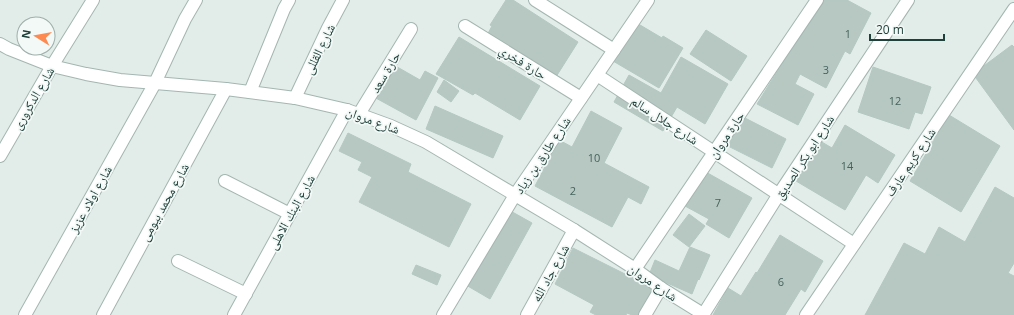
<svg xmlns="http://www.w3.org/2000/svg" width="1014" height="315" viewBox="0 0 1014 315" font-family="'Open Sans','Noto Naskh Arabic',sans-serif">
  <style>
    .building { fill: #b7c8c3; stroke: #b4c8c1 }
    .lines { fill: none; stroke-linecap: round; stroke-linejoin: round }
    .minor-casing { stroke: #a4b6b1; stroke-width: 14 }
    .minor { stroke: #fff; stroke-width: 12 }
    .labels { text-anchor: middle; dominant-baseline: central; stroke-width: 3.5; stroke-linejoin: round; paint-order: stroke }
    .number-label { font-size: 11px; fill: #46625c }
    .street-label { font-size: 13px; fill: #20403a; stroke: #f3f9f7 }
  </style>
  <rect width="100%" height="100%" fill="#e2ede9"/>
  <g class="building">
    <polygon points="506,0 513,0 578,42 554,80 486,37 492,26 490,25"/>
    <polygon points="822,0 847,0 871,13 850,54 845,51 826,88 800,74 795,84 814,94 798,125 757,104"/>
    <polygon points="635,22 662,38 663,36 683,48 659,88 613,61"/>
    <polygon points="706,30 747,56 731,81 690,54"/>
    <polygon points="459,37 540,86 520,120 475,93 473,95 436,74"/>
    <polygon points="1012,45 1014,47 1014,130 973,74"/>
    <polygon points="681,57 728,84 705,124 677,107 663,131 614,102 629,75 661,93"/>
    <polygon points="392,64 420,80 425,71 438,78 416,120 374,97"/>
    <polygon points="873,67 931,87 922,114 915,112 909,129 858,112"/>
    <polygon points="444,80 459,91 451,102 437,92"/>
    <polygon points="435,106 503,136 493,158 426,129"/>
    <polygon points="591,111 622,128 604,163 649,187 641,204 628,197 612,227 535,186 559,140 572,147"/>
    <polygon points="949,115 1000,146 961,212 910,181"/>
    <polygon points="743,117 786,139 772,168 728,146"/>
    <polygon points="845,125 895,155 878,183 866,175 845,210 796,181 820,141 832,148"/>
    <polygon points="348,133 411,164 408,172 471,204 449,247 359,202 372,177 358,170 362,162 339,151"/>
    <polygon points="704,171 752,198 729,238 706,224 709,219 685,206"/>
    <polygon points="995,187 1014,198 1014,263 1008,273 1014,276 1014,315 865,315 904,243 925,254 939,227 965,242"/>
    <polygon points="507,209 532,223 490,299 466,285"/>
    <polygon points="689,214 705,226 689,247 673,235"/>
    <polygon points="780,235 823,261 805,292 801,289 785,315 713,315 728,288 741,296 756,272 757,273"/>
    <polygon points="690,247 710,255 699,280 698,279 692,294 649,275 655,260 679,271"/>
    <polygon points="573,248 655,289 638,315 632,315 627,313 626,315 596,315 590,312 594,305 555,284"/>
    <polygon points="416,265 441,275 437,285 412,274"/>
  </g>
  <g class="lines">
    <g class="minor-casing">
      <g id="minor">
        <polyline points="535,0 614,50"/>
        <polyline points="465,26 581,98"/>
        <polyline points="0,44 9,49 52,66 86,74 120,80 226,89 295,98 347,110 391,126 426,142 574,230 635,269 661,288 703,314"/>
        <polyline points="597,75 854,244"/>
        <polyline points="250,92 284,9 289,0"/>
        <polyline points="295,98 328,28 343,0"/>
        <polyline points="359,114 411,29"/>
        <polyline points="0,156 52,66 93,0"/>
        <polyline points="225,181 290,214"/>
        <polyline points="178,261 246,294"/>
        <polyline points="635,269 817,0"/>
        <polyline points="25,315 155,83 185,19 196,0"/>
        <polyline points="103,315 226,89"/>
        <polyline points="234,315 347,110"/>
        <polyline points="443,315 515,195 648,0"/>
        <polyline points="527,315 574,230"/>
        <polyline points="645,315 661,288"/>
        <polyline points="703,315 779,194 908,0"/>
        <polyline points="806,315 1014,9"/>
      </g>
    </g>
    <use href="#minor" class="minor"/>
  </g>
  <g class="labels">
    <g class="number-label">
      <text x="848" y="33">1</text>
      <text x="826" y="69">3</text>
      <text x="895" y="100">12</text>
      <text x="594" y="157">10</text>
      <text x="847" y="165">14</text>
      <text x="573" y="190">2</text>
      <text x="718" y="202">7</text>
      <text x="781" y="281">6</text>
    </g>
    <g class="street-label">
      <text transform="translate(319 49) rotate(-64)">شارع القللى</text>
      <text transform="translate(523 62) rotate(32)">حارة فخري</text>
      <text transform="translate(385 72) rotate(-59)">حارة سعد</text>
      <text transform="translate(33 98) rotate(-60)">شارع الدكرورى</text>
      <text transform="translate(373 120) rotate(20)">شارع مروان</text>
      <text transform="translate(665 120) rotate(33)">شارع جلال سالم</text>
      <text transform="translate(726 135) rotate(-56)">حارة مروان</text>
      <text transform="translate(542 155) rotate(-56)">شارع طارق بن زياد</text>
      <text transform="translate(804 157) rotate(-57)">شارع ابو بكر الصديق</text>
      <text transform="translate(910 162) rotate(-56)">شارع كريم عارف</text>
      <text transform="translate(90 199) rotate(-61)">شارع اولاد عزيز</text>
      <text transform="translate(164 202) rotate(-61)">شارع محمد بيومى</text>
      <text transform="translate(291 212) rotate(-61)">شارع البنك الاهلى</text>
      <text transform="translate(550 273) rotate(-61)">شارع جاد الله</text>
      <text transform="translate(653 282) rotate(34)">شارع مروان</text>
    </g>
  </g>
  <g transform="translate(36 36) rotate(281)"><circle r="19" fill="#f3f9f7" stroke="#9fafab"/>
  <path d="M0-3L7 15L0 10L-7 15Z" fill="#fd8a51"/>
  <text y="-6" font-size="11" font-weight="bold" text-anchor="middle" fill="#20403a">N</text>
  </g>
  <path d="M870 34v6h74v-6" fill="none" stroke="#20403a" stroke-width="2"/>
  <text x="876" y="34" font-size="12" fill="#20403a" stroke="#f3f9f7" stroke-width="3" paint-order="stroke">20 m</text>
</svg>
